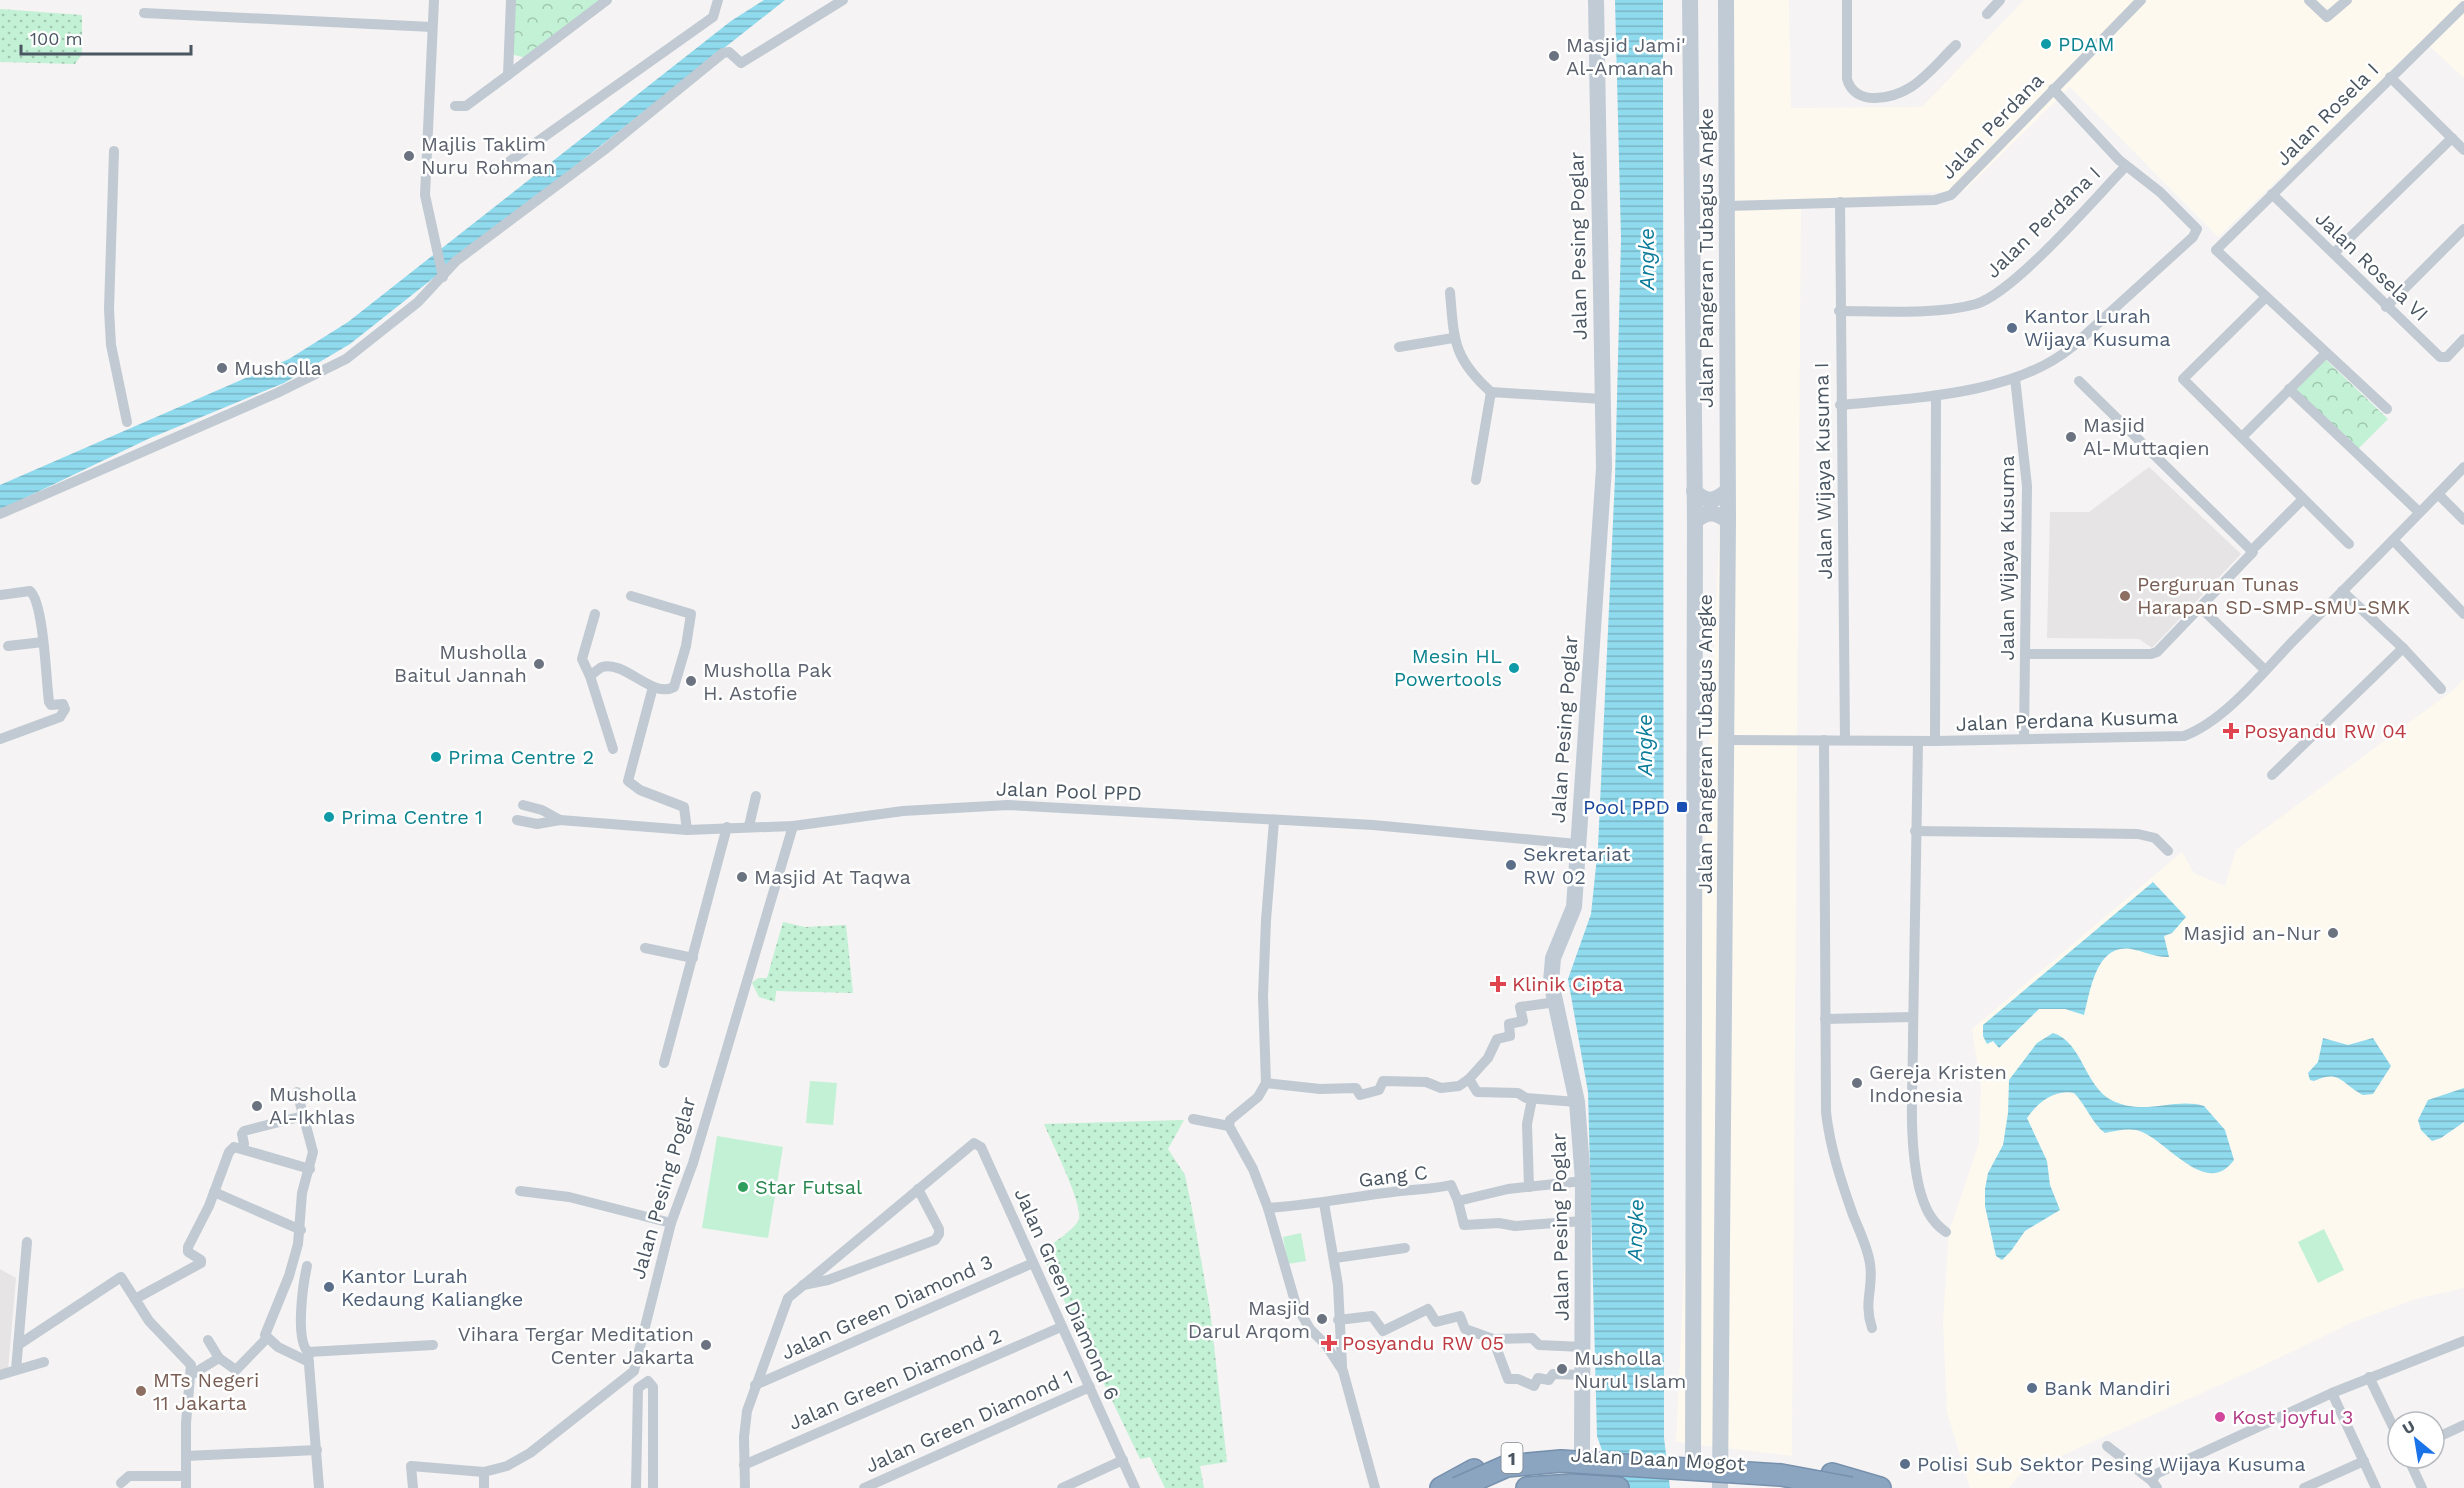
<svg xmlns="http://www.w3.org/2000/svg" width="2464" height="1488" viewBox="0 0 2464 1488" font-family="'Work Sans',sans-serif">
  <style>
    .commercial { fill: #fdf9ef }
    .education { fill: #e6e4e5 }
    .grass { fill: url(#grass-dots) }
    .park { fill: url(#park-crowns) }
    .pitch { fill: #c3f1d5 }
    .water { fill: url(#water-rules) }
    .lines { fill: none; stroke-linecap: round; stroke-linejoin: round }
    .highway-casing { stroke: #7690ad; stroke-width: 24 }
    .street { stroke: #c1cad2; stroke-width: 10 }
    .secondary { stroke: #c1cbd6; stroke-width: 16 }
    .highway { stroke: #8ba5c1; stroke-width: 21 }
    .highway-bridge-casing { stroke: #7690ad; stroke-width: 24; stroke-linecap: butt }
    .highway-bridge { stroke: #8ba5c1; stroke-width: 21 }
    .culture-dot { fill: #0f9aa8; stroke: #fff; stroke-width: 2 }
    .worship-dot { fill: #6b7280; stroke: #fff; stroke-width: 2 }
    .service-dot { fill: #5c6f8a; stroke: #fff; stroke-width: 2 }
    .education-dot { fill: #8d6e63; stroke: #fff; stroke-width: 2 }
    .health-dot { fill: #e0444e; stroke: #fff; stroke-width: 2 }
    .transit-dot { fill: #1a4fb4; stroke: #fff; stroke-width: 2 }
    .leisure-dot { fill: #2e9e5b; stroke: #fff; stroke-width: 2 }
    .hotel-dot { fill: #d1479c; stroke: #fff; stroke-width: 2 }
    .labels { text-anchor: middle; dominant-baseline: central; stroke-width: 5; stroke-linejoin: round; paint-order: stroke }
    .shield { fill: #fff; stroke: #808990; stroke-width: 1.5 }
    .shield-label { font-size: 18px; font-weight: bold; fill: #4a5661 }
    .culture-label { font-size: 20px; fill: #0d838f; stroke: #fff; text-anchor: start }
    .worship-label { font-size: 20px; fill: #5b616d; stroke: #fff; text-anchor: start }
    .street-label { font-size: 20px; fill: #4a5661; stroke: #fff }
    .service-label { font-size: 20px; fill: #4e5e75; stroke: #fff; text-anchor: start }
    .education-label { font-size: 20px; fill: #785e54; stroke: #fff; text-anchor: start }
    .health-label { font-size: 20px; fill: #be3a42; stroke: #fff; text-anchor: start }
    .transit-label { font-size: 20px; fill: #164399; stroke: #fff; text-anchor: end }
    .leisure-label { font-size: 20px; fill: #27864d; stroke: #fff; text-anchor: start }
    .hotel-label { font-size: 20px; fill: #b23c85; stroke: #fff; text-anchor: start }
    .water-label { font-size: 21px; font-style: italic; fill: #0c7c9b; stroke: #fff }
  </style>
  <defs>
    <pattern id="grass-dots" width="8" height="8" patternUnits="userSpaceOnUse" patternTransform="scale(1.5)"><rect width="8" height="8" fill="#c3f1d5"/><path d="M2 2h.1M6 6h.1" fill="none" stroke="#a0c6b0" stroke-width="1.8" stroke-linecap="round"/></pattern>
    <pattern id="park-crowns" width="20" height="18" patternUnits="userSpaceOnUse" patternTransform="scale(1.5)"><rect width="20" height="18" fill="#c3f1d5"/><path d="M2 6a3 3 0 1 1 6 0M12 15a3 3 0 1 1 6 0" fill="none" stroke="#a0c6b0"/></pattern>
    <pattern id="water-rules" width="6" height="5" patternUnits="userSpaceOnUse" patternTransform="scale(1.5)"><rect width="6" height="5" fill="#90daee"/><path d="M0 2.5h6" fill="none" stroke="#78b4c4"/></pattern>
  </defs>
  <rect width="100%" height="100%" fill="#f5f3f3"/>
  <g class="commercial">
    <polygon points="1734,0 1789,0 1791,108 1922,107 2024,0 2464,0 2464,78 2423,40 2218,237 2070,87 1965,190 1801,202 1792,1456 1676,1442 1735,207"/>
    <polygon points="2464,678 2464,1288 2416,1299 2353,1322 2258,1368 2020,1474 2009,1488 1970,1488 1947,1412 1943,1321 1949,1232 1979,1143 1981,1087 1972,1029 2182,852 2194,873 2225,886 2236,850 2456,688"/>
  </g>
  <g class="education">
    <polygon points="2149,467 2241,554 2152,648 2139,639 2047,638 2050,512 2089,512"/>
    <polygon points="0,1269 16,1278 8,1370 0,1373"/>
  </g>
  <g class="grass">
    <polygon points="0,9 82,15 82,54 75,64 0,62"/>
    <polygon points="783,922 805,927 846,925 853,993 776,991 775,1002 759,997 752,983 758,978 767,978"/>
    <path d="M1184 1120 1168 1149 1185 1175 1192 1209 1210 1310 1227 1462 1200 1466 1204 1488H1165L1150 1457 1140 1459 1041 1252C1049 1246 1077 1228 1079 1219 1083 1204 1051 1141 1044 1124Z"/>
  </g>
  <g class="park">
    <polygon points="513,0 601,0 526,58 511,54"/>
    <polygon points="2325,359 2388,419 2358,449 2295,389"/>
  </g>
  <g class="pitch">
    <polygon points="810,1081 837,1083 833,1125 806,1123"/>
    <polygon points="717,1136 783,1147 768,1238 702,1228"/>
    <polygon points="2324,1229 2344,1270 2318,1283 2298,1242"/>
    <polygon points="1301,1233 1306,1261 1288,1264 1283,1237"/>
  </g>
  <g class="water">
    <polygon points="764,0 785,0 350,344 284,383 148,439 0,510 0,485 289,359 348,322 731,21"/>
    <polygon points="1615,0 1663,0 1664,1438 1670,1488 1615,1488 1597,1436 1588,1092 1568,979 1591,914 1598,847 1615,478 1621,239"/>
    <path d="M2153 882 2186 917 2172 933 2164 936 2169 957C2156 958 2144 951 2131 949 2096 944 2091 989 2084 1015L2065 1009H2039L1999 1048 1993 1041 1987 1044 1983 1036V1025Z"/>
    <path d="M2053 1033C2083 1042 2084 1087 2113 1101 2145 1116 2176 1097 2204 1106L2225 1130 2234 1160C2207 1198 2169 1143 2142 1132 2130 1127 2117 1131 2105 1133 2093 1125 2086 1105 2074 1093 2055 1089 2038 1102 2027 1118L2047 1161 2050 1185 2060 1210 2025 1231 2011 1251 2002 1260 1996 1256 1985 1206V1189L1988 1173 2003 1145 2008 1113 2009 1080 2037 1043Z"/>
    <path d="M2323 1038 2348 1045 2373 1038 2391 1066 2373 1094 2363 1095C2341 1084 2341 1069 2314 1081L2310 1080 2308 1073 2318 1062Z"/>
    <polygon points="2464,1088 2464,1122 2441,1138 2432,1141 2421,1130 2418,1120 2428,1100"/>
  </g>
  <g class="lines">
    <g class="highway-casing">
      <g id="highway">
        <polyline points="1832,1474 1880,1488"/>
        <polyline points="1441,1488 1474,1470"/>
        <polyline points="1527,1488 1572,1485 1618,1488"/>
      </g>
    </g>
    <g class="street">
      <polyline points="434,0 425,195 443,277"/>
      <path d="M1847 0V79C1855 107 1892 99 1911 87 1928 76 1942 58 1956 45"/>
      <polyline points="2309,0 2327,17 2347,0"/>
      <polyline points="144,13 432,27"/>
      <polyline points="1987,14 2000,0"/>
      <polyline points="508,75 607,0"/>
      <polyline points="2390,77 2464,150"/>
      <polyline points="455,106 466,106 508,75 511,0"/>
      <polyline points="114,151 109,309 111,345 127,422"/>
      <polyline points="496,171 706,22 713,17 718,0"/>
      <polyline points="2272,194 2440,357 2447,357 2464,339"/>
      <polyline points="1840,202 1845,740"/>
      <polyline points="1728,206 1935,200 1951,195 2141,0"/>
      <polyline points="2334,253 2452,138"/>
      <path d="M1450 292C1454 340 1453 358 1491 392"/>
      <polyline points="2266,297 2183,379 2349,544"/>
      <polyline points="2386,307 2464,229"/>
      <path d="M1839 311C1879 311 1938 315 1976 304 2015 292 2094 199 2126 166"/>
      <polyline points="1399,347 1453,338"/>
      <polyline points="2015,378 2027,486 2024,739"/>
      <polyline points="2289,389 2419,512"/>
      <path d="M1840 405C1913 398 2014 395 2072 347L2193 237 2197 229 2160 192 2119 160 2053 89"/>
      <polyline points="2387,409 2216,250 2464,6"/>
      <polyline points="2242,437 2326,353"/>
      <polyline points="1476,480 1491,392 1602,399"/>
      <polyline points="2438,494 2464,520"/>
      <polyline points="0,514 277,393 346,359 418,302 456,261 604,150 723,53 729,52 741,63 843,0"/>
      <polyline points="2393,540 2464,614"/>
      <polyline points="2256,546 2303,499"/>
      <polyline points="2342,591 2403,648 2441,689"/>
      <path d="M0 595 30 591C44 603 46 681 49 702L51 705 63 704 65 709 60 717 0 739"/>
      <polyline points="2200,607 2265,670"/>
      <polyline points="595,614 582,659 590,676 613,749"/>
      <polyline points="8,646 43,642"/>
      <polyline points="2026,654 2151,654 2157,652 2253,552 2079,381"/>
      <path d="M590 676C594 673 598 669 602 667 625 660 652 699 674 687L686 646 691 614 631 596"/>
      <polyline points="653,687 628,781 640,790 684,807 687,830"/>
      <path d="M1727 740 1935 741 2184 736C2225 721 2264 671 2294 640 2351 583 2408 525 2464 467"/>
      <path d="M1824 740 1826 1112C1830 1148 1841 1181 1853 1215 1859 1230 1868 1248 1870 1264 1874 1288 1863 1301 1872 1328"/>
      <path d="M1918 741C1917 839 1914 938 1913 1037 1913 1085 1908 1139 1919 1187 1924 1206 1930 1221 1946 1232"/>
      <polyline points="1935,741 1936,397"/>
      <polyline points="2272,775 2403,648"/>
      <polyline points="523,805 542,810 560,820"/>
      <polyline points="517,820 537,824 560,820 687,830 793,826 903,811 1008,805 1373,825 1577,844"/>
      <polyline points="749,826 756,796"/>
      <polyline points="1915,831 2138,834 2155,838 2168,851"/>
      <polyline points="645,948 693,958"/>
      <polyline points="1825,1019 1913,1017"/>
      <polyline points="664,1063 727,827"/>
      <polyline points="1469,1079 1477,1092 1518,1093 1526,1098 1577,1102"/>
      <polyline points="1266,1083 1320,1089 1356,1088 1360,1095 1379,1090 1383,1081 1426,1082 1441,1088 1459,1086 1469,1079 1488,1058 1497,1039 1510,1036 1509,1024 1523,1021 1520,1007 1556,1002"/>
      <polyline points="297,1092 313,1152 302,1193 298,1244 289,1276 265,1335 278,1347 309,1362"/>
      <polyline points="1193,1119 1229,1126"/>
      <polyline points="1229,1126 1253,1169 1268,1208 1296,1305 1310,1329 1326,1345 1343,1371 1375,1488"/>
      <polyline points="1229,1126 1230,1120 1258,1097 1266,1083 1263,996 1266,920 1274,821"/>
      <polyline points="240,1148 244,1144 242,1134 244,1131 303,1116"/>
      <polyline points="1529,1187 1527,1124 1532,1099"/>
      <polyline points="520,1191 569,1197 671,1223"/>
      <polyline points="214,1192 301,1230"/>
      <polyline points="1458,1201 1464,1225 1499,1223 1515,1226 1583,1221"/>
      <polyline points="1324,1203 1338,1285 1342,1366"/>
      <path d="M1268 1208C1313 1205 1356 1196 1401 1191 1419 1189 1434 1189 1451 1185L1458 1201 1508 1189 1583 1181"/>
      <polyline points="1335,1258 1405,1248"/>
      <path d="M307 1266C303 1284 295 1339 308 1352"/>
      <polyline points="803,1285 828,1280 935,1240 939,1234 939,1229 918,1189"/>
      <polyline points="135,1299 201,1263 201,1260 188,1252 188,1247 209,1206 229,1152 234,1147 310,1169"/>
      <polyline points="1338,1320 1372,1316 1383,1331 1428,1309 1436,1322 1460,1316 1465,1329 1493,1339 1508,1379 1518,1379 1534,1386 1538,1378 1549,1380 1553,1374 1584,1375"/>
      <polyline points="1493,1339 1532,1338 1539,1345 1583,1347"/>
      <polyline points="208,1340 219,1358"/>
      <polyline points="18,1345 121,1277 149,1321 191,1365 186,1423 186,1488"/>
      <polyline points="16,1370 27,1242"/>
      <polyline points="0,1375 44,1362"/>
      <polyline points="191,1375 219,1358 236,1370 266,1339"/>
      <polyline points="2369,1377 2398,1437"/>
      <polyline points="755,1385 1033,1263"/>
      <polyline points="2332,1393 2376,1488"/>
      <polyline points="2434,1439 2464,1425"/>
      <polyline points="2107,1446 2152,1481 2157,1488"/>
      <polyline points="186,1456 317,1450"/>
      <polyline points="2408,1458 2422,1488"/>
      <polyline points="744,1465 1061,1327"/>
      <polyline points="484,1472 484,1488"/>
      <polyline points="2152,1481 2156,1474 2332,1393 2464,1341"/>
      <polyline points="121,1483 129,1476 185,1476"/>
      <polyline points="319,1488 308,1352 433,1345"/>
      <polyline points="413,1488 411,1466 484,1472 507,1466 530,1453 634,1371 671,1223 693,1163 793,826"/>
      <polyline points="636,1488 638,1388 648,1381 653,1387 653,1488"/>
      <polyline points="745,1488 744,1437 747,1411 788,1298 974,1143 981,1147 1135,1488"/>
      <polyline points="864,1488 1090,1387"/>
      <polyline points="1062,1488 1123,1460"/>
      <polyline points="2304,1488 2364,1461"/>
    </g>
    <g class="secondary">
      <polyline points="1690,0 1695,521 1693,1460"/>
      <path d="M1694 491C1706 503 1715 502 1727 491"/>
      <path d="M1695 521C1707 511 1715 511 1728 521"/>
      <polyline points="1582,1454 1583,1181 1577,1102 1551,982 1553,958 1574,907 1604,468 1596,0"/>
      <polyline points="1720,1488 1728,521 1726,0"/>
    </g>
    <use href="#highway" class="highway"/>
    <g class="highway-bridge-casing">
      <polyline id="highway-bridge" points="1457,1488 1507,1466 1561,1461 1781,1475 1851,1488"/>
    </g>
    <use href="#highway-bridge" class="highway-bridge"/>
  </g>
  <g class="culture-dot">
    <circle cx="2046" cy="44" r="6"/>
    <circle cx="1514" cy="668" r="6"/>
    <circle cx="436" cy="757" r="6"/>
    <circle cx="329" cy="817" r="6"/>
  </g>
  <g class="worship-dot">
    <circle cx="1554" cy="56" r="6"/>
    <circle cx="409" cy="156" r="6"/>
    <circle cx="222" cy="368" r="6"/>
    <circle cx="2071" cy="437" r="6"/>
    <circle cx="539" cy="664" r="6"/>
    <circle cx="691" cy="681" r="6"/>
    <circle cx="742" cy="877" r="6"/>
    <circle cx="2333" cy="933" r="6"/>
    <circle cx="1857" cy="1083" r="6"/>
    <circle cx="257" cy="1106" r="6"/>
    <circle cx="1322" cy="1319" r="6"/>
    <circle cx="706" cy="1345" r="6"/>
    <circle cx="1562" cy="1369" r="6"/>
  </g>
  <g class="service-dot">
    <circle cx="2012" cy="328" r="6"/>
    <circle cx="1511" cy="865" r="6"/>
    <circle cx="329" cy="1287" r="6"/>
    <circle cx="2032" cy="1388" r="6"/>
    <circle cx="1905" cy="1464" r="6"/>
  </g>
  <g class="education-dot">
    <circle cx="2125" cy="596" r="6"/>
    <circle cx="141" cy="1391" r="6"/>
  </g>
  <g class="health-dot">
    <path d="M2228 722h6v6h6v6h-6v6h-6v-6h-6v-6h6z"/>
    <path d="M1495 975h6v6h6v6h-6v6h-6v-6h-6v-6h6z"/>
    <path d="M1326 1334h6v6h6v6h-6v6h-6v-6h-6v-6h6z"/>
  </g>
  <rect class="transit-dot" x="1676" y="801" width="12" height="12" rx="3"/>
  <circle class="leisure-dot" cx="743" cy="1187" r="6"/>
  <circle class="hotel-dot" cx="2220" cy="1417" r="6"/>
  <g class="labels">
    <rect class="shield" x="1501.5" y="1443" width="21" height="30" rx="4.5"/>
    <g class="shield-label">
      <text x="1512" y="1458">1</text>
    </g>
    <g class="culture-label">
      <text x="2058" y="44">PDAM</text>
      <text x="1502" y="656" text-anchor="end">Mesin HL<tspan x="1502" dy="23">Powertools</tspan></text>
      <text x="448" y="757">Prima Centre 2</text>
      <text x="341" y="817">Prima Centre 1</text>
    </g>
    <g class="worship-label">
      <text x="1566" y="45">Masjid Jami'<tspan x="1566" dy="23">Al-Amanah</tspan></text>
      <text x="421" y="144">Majlis Taklim<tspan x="421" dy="23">Nuru Rohman</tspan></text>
      <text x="234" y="368">Musholla</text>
      <text x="2083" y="425">Masjid<tspan x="2083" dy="23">Al-Muttaqien</tspan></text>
      <text x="527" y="652" text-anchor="end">Musholla<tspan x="527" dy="23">Baitul Jannah</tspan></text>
      <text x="703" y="670">Musholla Pak<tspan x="703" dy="23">H. Astofie</tspan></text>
      <text x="754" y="877">Masjid At Taqwa</text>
      <text x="2321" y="933" text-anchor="end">Masjid an-Nur</text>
      <text x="1869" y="1072">Gereja Kristen<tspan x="1869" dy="23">Indonesia</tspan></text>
      <text x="269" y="1094">Musholla<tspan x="269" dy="23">Al-Ikhlas</tspan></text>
      <text x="1310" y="1308" text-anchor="end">Masjid<tspan x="1310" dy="23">Darul Arqom</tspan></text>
      <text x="694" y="1334" text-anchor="end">Vihara Tergar Meditation<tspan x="694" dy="23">Center Jakarta</tspan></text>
      <text x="1574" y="1358">Musholla<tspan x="1574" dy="23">Nurul Islam</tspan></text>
    </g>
    <g class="street-label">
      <text transform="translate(2327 114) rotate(-45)">Jalan Rosela I</text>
      <text transform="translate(1992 126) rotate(-46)">Jalan Perdana</text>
      <text transform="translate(2043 222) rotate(-44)">Jalan Perdana I</text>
      <text transform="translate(1578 246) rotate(-91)">Jalan Pesing Poglar</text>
      <text transform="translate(1706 258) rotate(-90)">Jalan Pangeran Tubagus Angke</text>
      <text transform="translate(2372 266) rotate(44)">Jalan Rosela VI</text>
      <text transform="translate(1823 471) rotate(-91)">Jalan Wijaya Kusuma I</text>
      <text transform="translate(2007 558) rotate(-90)">Jalan Wijaya Kusuma</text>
      <text transform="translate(2067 720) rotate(-2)">Jalan Perdana Kusuma</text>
      <text transform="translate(1564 729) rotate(-86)">Jalan Pesing Poglar</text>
      <text transform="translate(1705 744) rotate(-90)">Jalan Pangeran Tubagus Angke</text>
      <text transform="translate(1069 791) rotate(2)">Jalan Pool PPD</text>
      <text transform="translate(1393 1176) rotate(-7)">Gang C</text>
      <text transform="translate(663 1188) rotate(-74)">Jalan Pesing Poglar</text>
      <text transform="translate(1560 1227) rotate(-91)">Jalan Pesing Poglar</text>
      <text transform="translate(1067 1294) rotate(66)">Jalan Green Diamond 6</text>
      <text transform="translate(887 1307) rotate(-24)">Jalan Green Diamond 3</text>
      <text transform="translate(895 1379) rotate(-23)">Jalan Green Diamond 2</text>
      <text transform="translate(969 1421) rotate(-24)">Jalan Green Diamond 1</text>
      <text transform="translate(1658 1459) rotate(3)">Jalan Daan Mogot</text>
    </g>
    <g class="service-label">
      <text x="2024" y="316">Kantor Lurah<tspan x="2024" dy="23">Wijaya Kusuma</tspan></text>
      <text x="1523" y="854">Sekretariat<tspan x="1523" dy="23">RW 02</tspan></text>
      <text x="341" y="1276">Kantor Lurah<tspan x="341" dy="23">Kedaung Kaliangke</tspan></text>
      <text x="2044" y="1388">Bank Mandiri</text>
      <text x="1917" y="1464">Polisi Sub Sektor Pesing Wijaya Kusuma</text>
    </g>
    <g class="education-label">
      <text x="2137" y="584">Perguruan Tunas<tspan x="2137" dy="23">Harapan SD-SMP-SMU-SMK</tspan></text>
      <text x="153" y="1380">MTs Negeri<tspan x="153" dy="23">11 Jakarta</tspan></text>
    </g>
    <g class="health-label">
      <text x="2244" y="731">Posyandu RW 04</text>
      <text x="1512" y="984">Klinik Cipta</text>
      <text x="1342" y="1343">Posyandu RW 05</text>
    </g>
    <g class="transit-label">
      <text x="1670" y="807">Pool PPD</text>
    </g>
    <g class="leisure-label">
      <text x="755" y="1187">Star Futsal</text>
    </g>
    <g class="hotel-label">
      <text x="2232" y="1417">Kost joyful 3</text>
    </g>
    <g class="water-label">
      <text transform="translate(1646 259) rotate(-90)">Angke</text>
      <text transform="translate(1644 745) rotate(-90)">Angke</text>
      <text transform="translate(1635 1230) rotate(-88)">Angke</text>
    </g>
  </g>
  <g transform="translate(2416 1440) rotate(330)"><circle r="28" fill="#ffffff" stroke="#b7bbc0" stroke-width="1.5"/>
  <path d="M0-4.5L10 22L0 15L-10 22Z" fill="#1a73e8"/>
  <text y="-9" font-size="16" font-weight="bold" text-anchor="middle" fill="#4a5661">U</text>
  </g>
  <path d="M21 45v9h170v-9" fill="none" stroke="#4a5661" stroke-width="3"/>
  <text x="30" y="45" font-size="18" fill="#4a5661" stroke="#ffffff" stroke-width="4.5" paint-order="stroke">100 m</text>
</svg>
